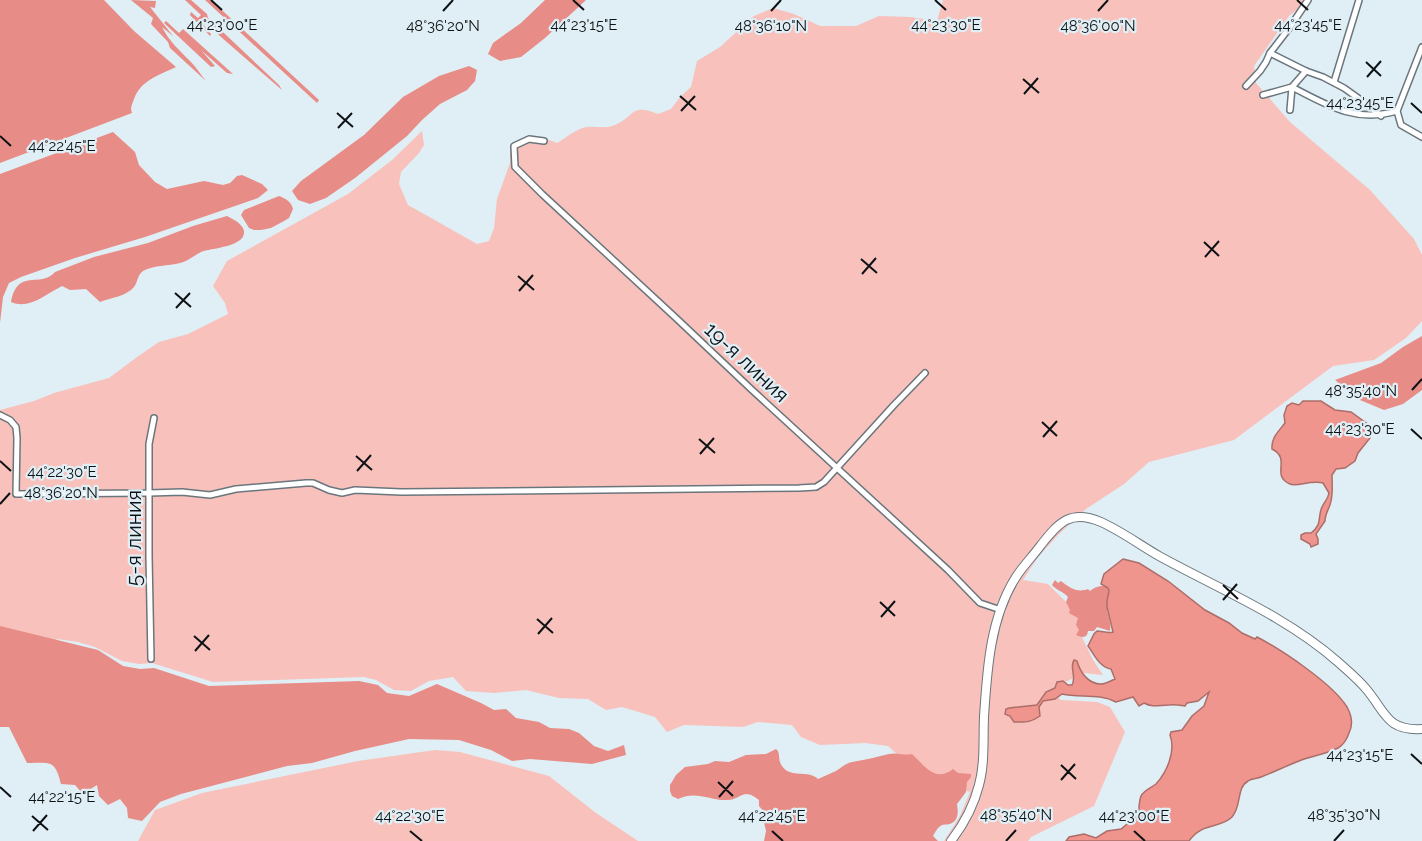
<svg xmlns="http://www.w3.org/2000/svg" width="1422" height="841" viewBox="0 0 1422 841" font-family="Raleway,sans-serif">
  <style>
    .green { fill: #f8c1bc }
    .forest { fill: #e78c86 }
    .water { fill: #f0958e; stroke: #ac6e69; stroke-width: 1.5 }
    .lines { fill: none; stroke-linecap: round; stroke-linejoin: round }
    .street-casing { stroke: #6a767c; stroke-width: 8 }
    .secondary-casing { stroke: #6a767c; stroke-width: 10 }
    .street { stroke: #fff; stroke-width: 5 }
    .secondary { stroke: #fff; stroke-width: 8 }
    .ticks { fill: none; stroke: #0d1214; stroke-width: 2 }
    .labels { text-anchor: middle; dominant-baseline: central; stroke-width: 4.5; stroke-linejoin: round; paint-order: stroke }
    .street-label { font-size: 21px; fill: #0d1214; stroke: #e0eef5 }
    .ticks-label { font-size: 15px; text-anchor: middle; fill: #0d1214; stroke: #e0eef5; stroke-width: 4.5; stroke-linejoin: round; paint-order: stroke }
  </style>
  <rect width="100%" height="100%" fill="#e0eef5"/>
  <g class="green">
    <path d="M943 0H1305L1302 6 1289 16 1254 66 1256 83 1290 122 1370 190 1414 239 1422 255V321L1406 338 1374 360 1333 366 1234 440 1149 462 1124 484 1086 509 1059 534 1038 557 1023 580 1048 584 1070 606 1081 614 1082 637 1093 660 1103 675 1084 673 1063 683 1051 692 1061 700 1097 702 1110 707 1125 732 1094 806 1031 837 1028 841H944L960 816 970 792 935 777 900 757 888 746 865 743 820 745 801 737 792 725 758 722 743 727 684 725 667 732 655 717 622 707 606 710 588 699 559 698 526 690 494 693 466 691 453 677 429 681 411 691 394 690 376 680 364 677 213 682 152 663 139 664 122 661 95 647 78 642 57 639 45 651 0 652V410L34 401 54 393 109 378 137 357 159 342 188 334 228 314 225 303 213 286 227 261 348 194 392 160 422 131 424 145 419 153 401 172 399 184 408 205 477 244 489 241 494 228 497 199 510 163V145C531 134 535 135 557 143 566 138 577 128 587 127 597 126 606 129 615 125 636 116 630 103 658 114L671 109 680 97 691 87 697 61 720 47 754 16 773 8 794 14 820 26H856L879 16 910 17 937 21Z"/>
    <polygon points="435,750 460,752 549,776 596,813 638,841 138,841 155,810 202,793 358,761"/>
  </g>
  <g class="forest">
    <path d="M0 0H104L134 31 176 67C159 75 141 80 134 99 132 105 130 107 132 113L0 163Z"/>
    <path d="M131 0 156 1 155 8 150 7 173 36 162 27C169 41 179 50 190 61 196 67 201 75 206 81L170 48 168 42 151 24 153 18Z"/>
    <polygon points="185,0 191,0 207,14 208,18 279,85 282,90 205,23 203,24 211,34 210,36 190,15 191,12 198,18 201,15"/>
    <polygon points="205,0 211,0 319,100 317,103"/>
    <polygon points="545,0 586,0 545,38 521,57 500,61 488,54 493,43 521,23"/>
    <polygon points="166,21 179,33 183,29 233,74 227,73 201,50 215,66 211,67 164,23"/>
    <polygon points="469,66 477,70 475,81 467,90 440,104 422,120 407,136 355,178 326,198 310,204 298,200 292,191 301,181 364,135 403,97 439,76"/>
    <polygon points="113,132 135,152 139,165 155,182 167,189 204,181 223,185 230,183 237,176 242,175 262,184 268,190 258,198 145,237 75,258 21,277 9,283 3,297 0,323 0,174"/>
    <path d="M279 196C286 199 291 201 293 209L289 218 284 221 271 228 261 230H254L249 228 241 215 244 210Z"/>
    <path d="M227 216C233 219 243 224 244 231 246 247 211 248 201 252 193 256 188 261 180 263 168 266 154 265 143 271 137 275 138 282 134 287 127 296 110 298 100 302L86 289 70 290 62 286C46 294 29 310 11 302 18 267 40 289 55 272L94 257 148 243 193 226Z"/>
    <polygon points="1422,336 1422,390 1403,404 1384,410 1360,400 1335,380 1381,363 1403,347"/>
    <path d="M1055 580 1058 583 1061 581C1070 588 1077 593 1088 589L1090 591C1095 587 1102 584 1108 588 1109 594 1107 598 1107 604 1106 613 1112 622 1110 631L1097 627 1094 631H1088L1087 635C1084 638 1080 637 1076 635L1079 630 1076 625 1078 618 1069 613 1070 610 1066 602 1068 597C1064 592 1056 590 1052 585Z"/>
    <path d="M0 626 98 650 123 666 140 669 154 668 209 686 359 681 378 685 387 693 409 696 437 684 481 703 494 710 506 709 516 718 539 722 550 728 569 729 579 733 594 746 608 751 624 745 626 755 592 764 530 759 512 761 491 750 459 740 409 739 355 751 312 763 287 766 181 794 160 802 142 821 128 818 127 808 120 799 108 805 99 796 97 785 83 794 75 785 61 784C55 759 50 763 27 763L9 727H0Z"/>
    <path d="M776 749 778 751C780 756 778 761 782 766 791 779 807 769 818 779 824 776 830 774 836 771 841 768 846 763 852 762 865 760 876 757 889 754 897 752 904 756 912 754 925 766 935 783 953 769L958 773 971 774V777L967 782 966 792 957 804C958 811 959 819 952 823 949 825 946 824 942 825 938 827 935 832 933 836L938 841H764L766 831 763 818 766 814 759 806V800C755 797 751 794 746 794 740 795 735 800 728 800 711 801 696 790 678 799L672 796 670 791V785L676 775 685 767 708 764 715 761 729 762 746 755 766 754Z"/>
  </g>
  <g class="water">
    <path d="M1303 401H1321L1335 410 1351 412 1369 425 1371 430 1370 438 1358 453 1355 461 1345 468 1336 469 1332 475C1332 484 1333 492 1331 501 1330 508 1325 513 1325 521L1316 534 1318 539V544L1311 547 1310 544 1301 539V535L1305 533H1311C1323 524 1317 518 1322 507 1325 501 1328 499 1329 493L1323 483C1310 480 1297 487 1290 484 1270 475 1292 459 1272 449 1271 438 1278 432 1285 423L1284 415 1287 406 1292 403 1299 405Z"/>
    <path d="M1123 559 1139 563 1168 581 1205 610 1229 623 1242 633 1255 639 1257 637C1282 650 1333 684 1347 707 1352 716 1353 725 1349 733 1347 739 1343 745 1338 748 1326 754 1312 756 1299 761 1286 766 1274 772 1261 777 1257 779 1252 778 1248 781 1236 788 1242 806 1232 817 1220 829 1202 822 1189 841H1066L1069 837 1084 834 1096 838 1107 831 1121 829 1138 815C1139 810 1139 801 1141 796 1144 790 1151 788 1156 784 1167 772 1176 751 1170 735L1171 732 1182 730 1192 716 1204 706 1209 692 1198 701 1187 703 1185 706C1179 705 1174 704 1169 705 1159 705 1153 708 1144 703L1139 706 1133 697 1116 702C1099 693 1080 698 1062 694L1055 699 1043 701 1039 707 1040 716C1030 723 1025 722 1014 722L1010 716 1005 714 1006 709 1009 708 1037 705 1046 692 1055 688 1057 682 1063 681 1068 685H1072C1077 676 1069 668 1074 660L1077 661C1080 672 1088 684 1101 684 1106 684 1110 681 1115 679L1111 669C1100 668 1094 654 1088 646L1094 634 1097 631C1102 631 1109 634 1113 632L1107 607V601L1109 591 1108 588 1101 584 1104 574Z"/>
  </g>
  <g class="lines">
    <g class="street-casing">
      <g id="street">
        <polyline points="1422,47 1397,111 1401,125 1422,137"/>
        <polyline points="1270,53 1306,71 1323,77 1344,88 1365,103 1381,116"/>
        <polyline points="1334,82 1359,0"/>
        <polyline points="1246,86 1260,71 1266,62 1270,53 1290,27 1308,0"/>
        <polyline points="1263,95 1292,87 1306,71"/>
        <path d="M1290 110 1292 87C1328 106 1356 123 1397 111"/>
        <polyline points="544,141 529,139 514,146 515,167 542,194 676,318 751,389 948,570 980,603 1001,610"/>
        <polyline points="0,415 10,420 16,427 17,438 16,494 149,493 182,492 210,495 236,489 306,483 313,483 329,490 342,493 355,490 401,492 799,488 816,487 824,482 894,405 925,373"/>
        <polyline points="151,659 149,556 149,444 154,418"/>
      </g>
    </g>
    <g class="secondary-casing">
      <path id="secondary" d="M951 841C964 824 974 805 979 785 985 763 983 740 984 717 987 670 990 618 1016 577 1023 566 1033 556 1041 545 1059 522 1071 509 1101 522 1121 531 1140 545 1159 556 1219 589 1286 616 1338 662 1348 671 1359 680 1367 690 1386 713 1387 731 1422 729"/>
    </g>
    <use href="#street" class="street"/>
    <use href="#secondary" class="secondary"/>
  </g>
  <path class="ticks" d="M211 0 222 10M573 0 584 10M935 0 946 10M1297 0 1308 10M443 11 453 0M771 11 781 0M1098 11 1108 0M1366 62 1381 76M1367 77 1381 61M1023 79 1039 93M1024 94 1038 78M680 96 696 110M1411 103 1422 113M681 111 695 96M337 113 353 127M338 128 352 113M0 136 11 146M1204 242 1219 256M1205 257 1219 241M861 259 877 273M862 274 876 258M518 276 534 290M519 291 533 275M175 293 191 307M176 308 190 293M1412 390 1422 379M1042 422 1057 436M1411 429 1422 439M1043 437 1057 421M699 439 715 453M700 454 714 438M356 456 372 470M0 461 11 471M357 471 371 455M0 504 10 493M1223 585 1238 599M1223 600 1237 584M880 602 895 616M881 617 895 601M537 619 553 633M538 634 552 618M194 636 210 650M195 651 209 635M1411 754 1422 764M1061 765 1076 779M1061 780 1075 764M718 782 733 796M0 787 11 797M719 797 733 781M32 816 48 830M33 831 47 815M410 831 422 841M772 831 783 841M1134 831 1145 841M1006 841 1016 830M1334 841 1344 830"/>
  <g class="labels">
    <g class="street-label">
      <text transform="translate(747 362) rotate(43)">19-я линия</text>
      <text transform="translate(133 538) rotate(-90)">5-я линия</text>
    </g>
  </g>
  <g class="ticks-label">
    <text x="222" y="30">44°23'00"E</text>
    <text x="584" y="30">44°23'15"E</text>
    <text x="946" y="30">44°23'30"E</text>
    <text x="1308" y="30">44°23'45"E</text>
    <text x="443" y="31">48°36'20"N</text>
    <text x="771" y="31">48°36'10"N</text>
    <text x="1098" y="31">48°36'00"N</text>
    <text x="1360" y="108">44°23'45"E</text>
    <text x="62" y="151">44°22'45"E</text>
    <text x="1361" y="396">48°35'40"N</text>
    <text x="1360" y="434">44°23'30"E</text>
    <text x="62" y="477">44°22'30"E</text>
    <text x="61" y="498">48°36'20"N</text>
    <text x="1360" y="760">44°23'15"E</text>
    <text x="62" y="802">44°22'15"E</text>
    <text x="1016" y="820">48°35'40"N</text>
    <text x="1344" y="820">48°35'30"N</text>
    <text x="410" y="821">44°22'30"E</text>
    <text x="772" y="821">44°22'45"E</text>
    <text x="1134" y="821">44°23'00"E</text>
  </g>
</svg>
